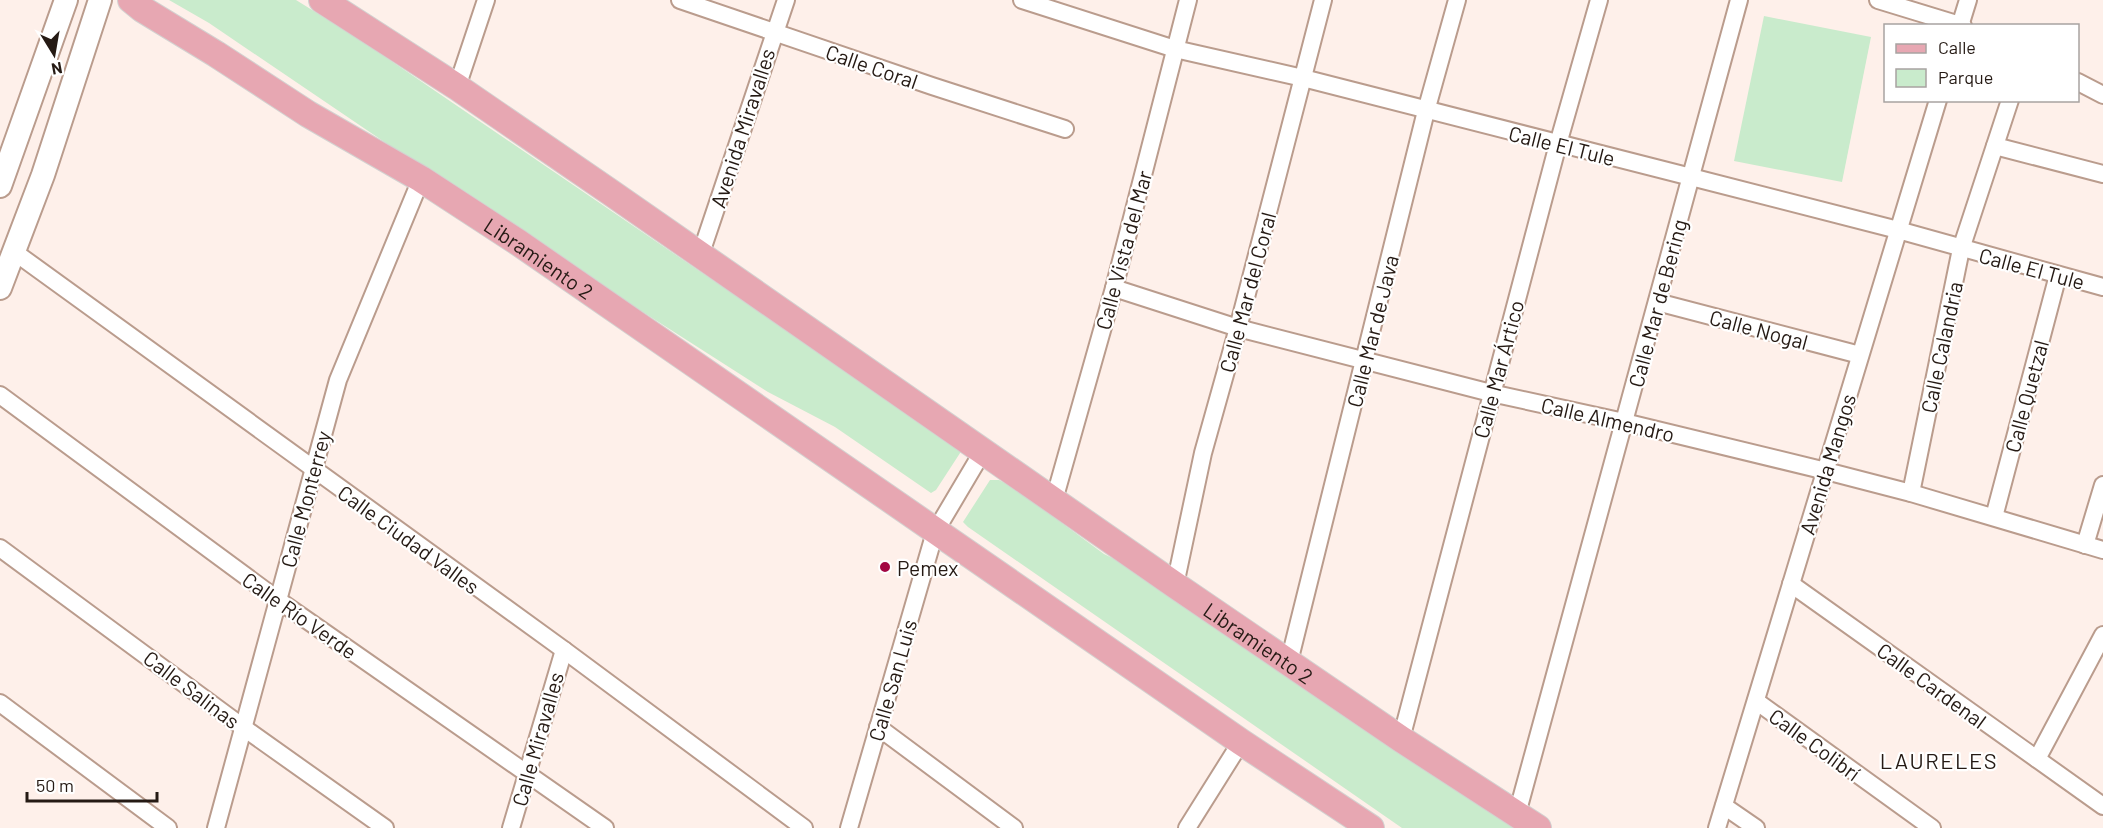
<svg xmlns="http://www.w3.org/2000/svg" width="2103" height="828" viewBox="0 0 2103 828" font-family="Barlow,sans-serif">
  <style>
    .green { fill: #c9ebcc }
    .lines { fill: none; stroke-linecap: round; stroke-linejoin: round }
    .street-casing { stroke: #ba9c8d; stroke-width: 20 }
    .secondary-casing { stroke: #ba9c8d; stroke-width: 26 }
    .primary-casing { stroke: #d3d1d0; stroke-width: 28 }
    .street { stroke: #fff; stroke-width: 16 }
    .secondary { stroke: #fff; stroke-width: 22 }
    .primary { stroke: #e7a7b2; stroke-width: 26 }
    .poi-dot { fill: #a20743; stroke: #fff; stroke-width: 2 }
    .labels { text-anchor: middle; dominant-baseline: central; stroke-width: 4.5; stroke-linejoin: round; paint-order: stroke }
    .street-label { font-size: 21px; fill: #251a14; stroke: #fff }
    .poi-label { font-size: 21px; fill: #251a14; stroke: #fff; text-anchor: start }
    .neighbourhood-label { font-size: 22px; letter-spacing: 1.5px; fill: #251a14; stroke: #fff }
  </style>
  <rect width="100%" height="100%" fill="#fef0ea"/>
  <g class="green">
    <polygon points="169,0 296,0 362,41 962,450 936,490 931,493 835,427 768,392 571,266 513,224 464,196 209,23"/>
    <polygon points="1764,16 1871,37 1842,182 1734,161"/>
    <polygon points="990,480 999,480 1013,487 1104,554 1155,579 1517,828 1402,828 968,527 963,522"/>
  </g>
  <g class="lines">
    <g class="street-casing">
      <g id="street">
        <polyline points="680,0 932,86 1065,129"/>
        <polyline points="1022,0 1175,49 1303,78 1691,177 1898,230 2103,287"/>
        <polyline points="1878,0 1963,26"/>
        <polyline points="1960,26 1968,0"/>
        <polyline points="2078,82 2103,95"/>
        <polyline points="457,87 486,0"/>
        <polyline points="1995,146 2103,174"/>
        <polyline points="13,251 564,650 804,828"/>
        <polyline points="700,256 786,0"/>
        <polyline points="1114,288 1238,328 1491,393 1624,422 1826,471 1911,493 2103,550"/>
        <polyline points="1657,302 1860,355"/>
        <polyline points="0,395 278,600 605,828"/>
        <polyline points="1911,493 1961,249 2010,100"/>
        <polyline points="1054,500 1114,288 1188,0"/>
        <polyline points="1994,517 2058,275"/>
        <polyline points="2085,545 2103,485"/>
        <polyline points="0,548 244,728 385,828"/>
        <polyline points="1791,584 2103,806"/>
        <polyline points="1175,585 1203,453 1238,328 1323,0"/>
        <polyline points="1289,662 1426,111 1457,0"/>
        <polyline points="1756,701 1932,828"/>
        <polyline points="0,703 168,828"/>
        <polyline points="878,727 1014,828"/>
        <polyline points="1401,739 1558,144 1599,0"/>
        <polyline points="2037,759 2103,635"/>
        <polyline points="1724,806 1756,828"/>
        <polyline points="1517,814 1739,0"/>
        <polyline points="216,828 338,380 421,179"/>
        <polyline points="511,828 564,650"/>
        <polyline points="849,828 935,532 983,451"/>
        <polyline points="1187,828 1241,742"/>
        <polyline points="1717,828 1938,100"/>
      </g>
    </g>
    <g class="secondary-casing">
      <g id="secondary">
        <polyline points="0,186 66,0"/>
        <polyline points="0,288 43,175 100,0"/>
      </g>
    </g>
    <g class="primary-casing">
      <g id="primary">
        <path id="s1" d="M131 0 142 9 216 54 308 114 421 179 519 243 1241 742 1371 828"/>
        <path id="s2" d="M322 0 457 87 610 192 1175 585 1401 739 1538 828"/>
      </g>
    </g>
    <use href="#street" class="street"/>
    <use href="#secondary" class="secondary"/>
    <use href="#primary" class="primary"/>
  </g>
  <circle class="poi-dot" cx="885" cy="567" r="6"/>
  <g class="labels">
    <g class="street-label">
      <text transform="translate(872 66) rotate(19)">Calle Coral</text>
      <text transform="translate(742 128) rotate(-72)">Avenida Miravalles</text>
      <text transform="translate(1562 145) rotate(14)">Calle El Tule</text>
      <text transform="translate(1123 250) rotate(-75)">Calle Vista del Mar</text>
      <text stroke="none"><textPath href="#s1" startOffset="483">Libramiento 2</textPath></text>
      <text transform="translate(2032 268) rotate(15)">Calle El Tule</text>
      <text transform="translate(1247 292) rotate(-75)">Calle Mar del Coral</text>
      <text transform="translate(1657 303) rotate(-75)">Calle Mar de Bering</text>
      <text transform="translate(1759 329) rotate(15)">Calle Nogal</text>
      <text transform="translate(1372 331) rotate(-76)">Calle Mar de Java</text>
      <text transform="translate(1941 347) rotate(-78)">Calle Calandria</text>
      <text transform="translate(1498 369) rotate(-75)">Calle Mar Ártico</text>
      <text transform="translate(2026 396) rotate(-75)">Calle Quetzal</text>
      <text transform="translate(1608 419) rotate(13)">Calle Almendro</text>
      <text transform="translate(1827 464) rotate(-73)">Avenida Mangos</text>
      <text transform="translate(305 499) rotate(-75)">Calle Monterrey</text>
      <text transform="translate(409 539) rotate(36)">Calle Ciudad Valles</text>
      <text transform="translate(300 615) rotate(35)">Calle Río Verde</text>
      <text stroke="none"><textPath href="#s2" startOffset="1136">Libramiento 2</textPath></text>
      <text transform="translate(892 680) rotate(-74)">Calle San Luis</text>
      <text transform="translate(1932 685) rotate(36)">Calle Cardenal</text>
      <text transform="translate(192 689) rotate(37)">Calle Salinas</text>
      <text transform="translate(537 739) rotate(-74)">Calle Miravalles</text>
      <text transform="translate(1815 744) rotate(36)">Calle Colibrí</text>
    </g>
    <g class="poi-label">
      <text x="897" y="567">Pemex</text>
    </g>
    <g class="neighbourhood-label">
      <text x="1939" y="760">LAURELES</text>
    </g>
  </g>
  <rect x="1884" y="24" width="195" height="78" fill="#ffffff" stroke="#a8a3a1" stroke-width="1.5"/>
  <rect x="1896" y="44" width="30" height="9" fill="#e7a7b2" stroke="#a8a3a1" stroke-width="1.5"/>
  <text x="1938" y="54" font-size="18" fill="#251a14">Calle</text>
  <rect x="1896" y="69" width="30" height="18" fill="#c9ebcc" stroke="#a8a3a1" stroke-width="1.5"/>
  <text x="1938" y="84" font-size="18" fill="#251a14">Parque</text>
  <g transform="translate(54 54) rotate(169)" stroke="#ffffff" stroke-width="4.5" paint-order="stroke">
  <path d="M0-4.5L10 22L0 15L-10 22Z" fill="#251a14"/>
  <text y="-9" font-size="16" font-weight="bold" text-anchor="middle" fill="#251a14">N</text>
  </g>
  <path d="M27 792v9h130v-9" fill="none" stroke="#251a14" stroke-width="3"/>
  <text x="36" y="792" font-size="18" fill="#251a14" stroke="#ffffff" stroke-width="4.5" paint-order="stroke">50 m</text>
</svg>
